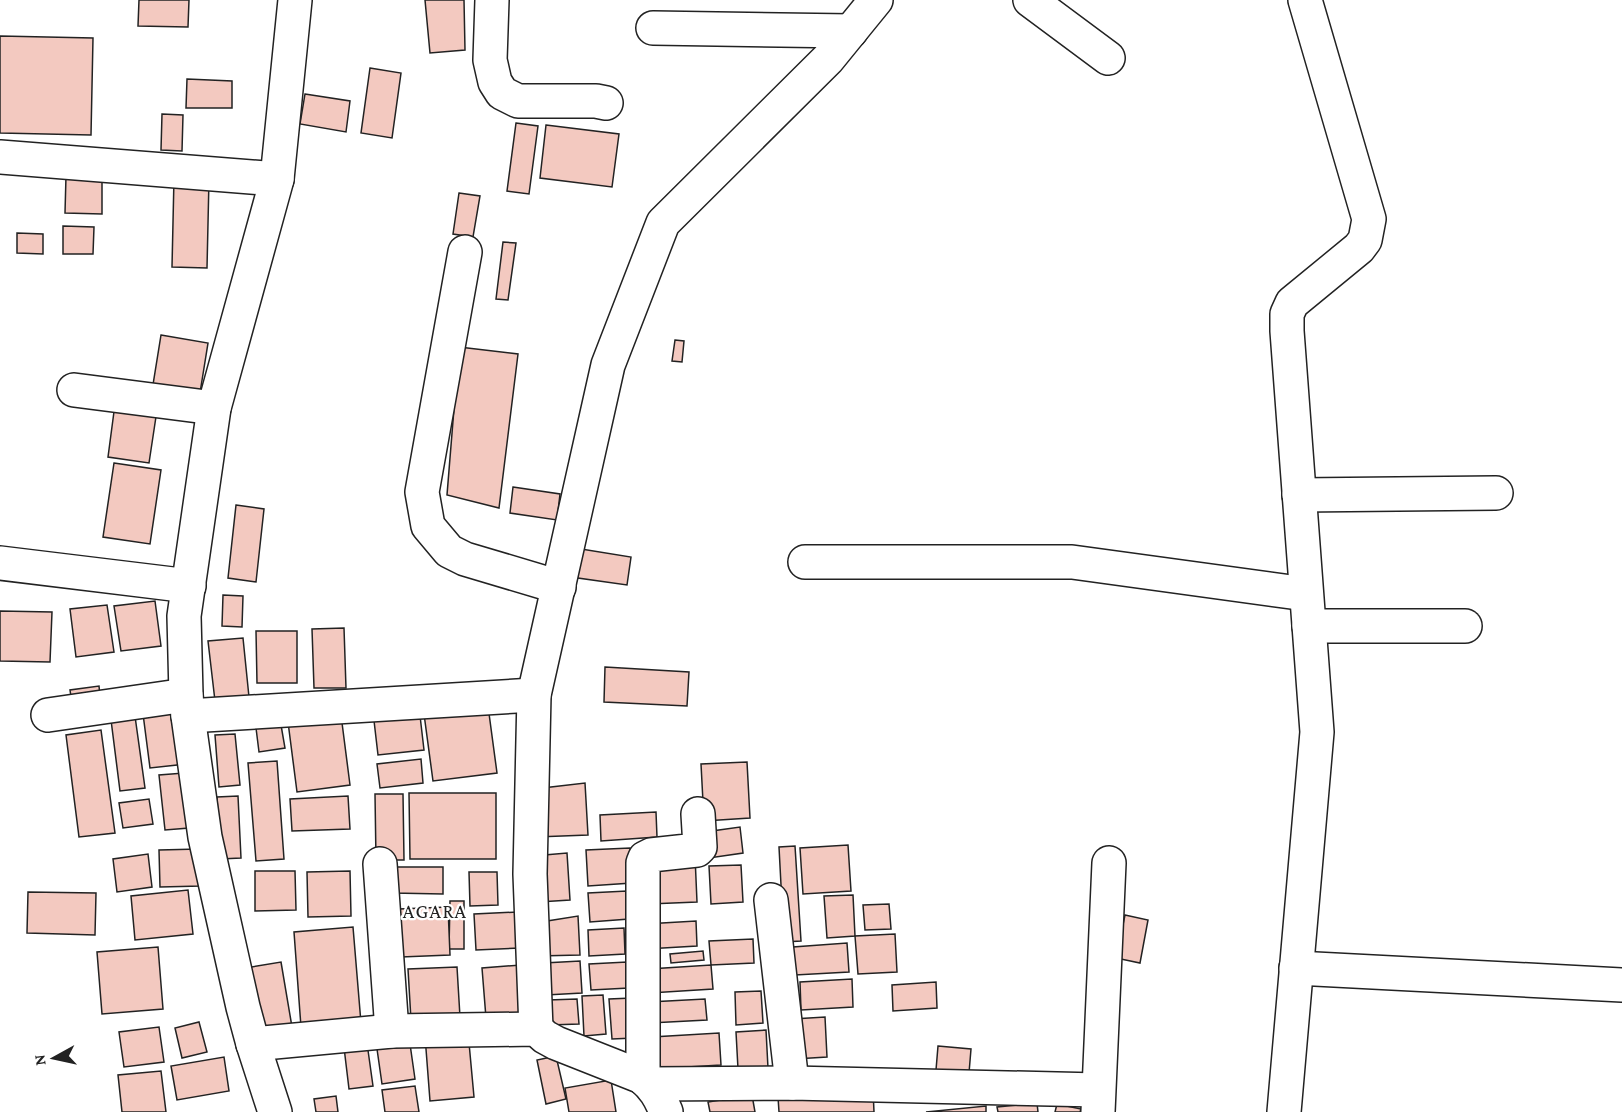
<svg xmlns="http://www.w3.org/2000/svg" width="1622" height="1112" viewBox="0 0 1622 1112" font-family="'Crimson Pro',serif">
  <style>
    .building { fill: #f3c9c0; stroke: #222; stroke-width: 1.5 }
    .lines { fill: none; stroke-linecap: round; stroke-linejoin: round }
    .minor-casing { stroke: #222; stroke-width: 36 }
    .major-casing { stroke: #222; stroke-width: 36 }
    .minor { stroke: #fff; stroke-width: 33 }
    .major { stroke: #fff; stroke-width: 33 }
    .labels { text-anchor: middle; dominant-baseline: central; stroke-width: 4.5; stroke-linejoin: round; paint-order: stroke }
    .quarter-label { font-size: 20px; letter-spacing: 1.5px; fill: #222; stroke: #fff }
  </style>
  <rect width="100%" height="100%" fill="#fff"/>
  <g class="building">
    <polygon points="139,0 189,0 188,27 138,26"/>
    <polygon points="425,0 464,0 465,50 430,53"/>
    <polygon points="0,36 93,38 91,135 0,133"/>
    <polygon points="370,68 401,73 392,138 361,133"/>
    <polygon points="187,79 232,81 232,108 186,108"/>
    <polygon points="305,94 350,101 346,132 300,124"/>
    <polygon points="162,114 183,115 182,151 161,150"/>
    <polygon points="516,123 538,126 529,194 507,191"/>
    <polygon points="546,125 619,134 612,187 540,178"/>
    <polygon points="66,176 102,177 102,214 65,213"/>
    <polygon points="174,178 209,179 207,268 172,267"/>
    <polygon points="459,193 480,196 473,237 453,234"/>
    <polygon points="63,226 94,227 93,254 63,254"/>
    <polygon points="17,233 43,234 43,254 17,253"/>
    <polygon points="503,242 516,243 508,300 496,299"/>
    <polygon points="161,335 208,343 199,399 152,391"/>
    <polygon points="675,340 684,341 682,362 672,361"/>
    <polygon points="459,347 518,354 499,508 447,495"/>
    <polygon points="115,404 157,410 149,463 108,457"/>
    <polygon points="114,463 161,470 150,544 103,537"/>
    <polygon points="513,487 560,494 557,520 510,513"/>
    <polygon points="236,505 264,509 256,582 228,578"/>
    <polygon points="575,548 631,557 627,585 571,577"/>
    <polygon points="223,595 243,596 242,627 222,626"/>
    <polygon points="155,601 161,646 121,651 114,606"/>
    <polygon points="107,605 114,652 76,657 70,609"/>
    <polygon points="0,611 52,612 50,662 0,661"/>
    <polygon points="344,628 346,688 314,688 312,629"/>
    <polygon points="256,631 297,631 297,683 257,683"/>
    <polygon points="243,638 249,697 215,701 208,641"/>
    <polygon points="605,667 689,672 687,706 604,702"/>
    <polygon points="99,686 101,706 73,710 70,690"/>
    <polygon points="178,699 186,764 150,768 142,706"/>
    <polygon points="488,706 497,773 433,781 424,714"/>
    <polygon points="419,707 424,750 378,755 373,712"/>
    <polygon points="134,709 145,788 120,791 110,712"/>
    <polygon points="341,715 350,785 297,792 288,722"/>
    <polygon points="281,725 285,748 259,752 256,728"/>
    <polygon points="101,730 115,833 79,837 66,735"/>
    <polygon points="235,734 240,785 219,787 215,735"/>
    <polygon points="421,759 423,783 380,788 377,764"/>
    <polygon points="277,761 284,859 256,861 248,763"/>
    <polygon points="747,762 750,818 704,821 701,764"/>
    <polygon points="184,773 189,828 165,830 159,775"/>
    <polygon points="585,783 588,835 536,837 534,789"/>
    <polygon points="409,793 496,793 496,859 410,859"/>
    <polygon points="375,794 403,794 404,860 376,860"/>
    <polygon points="238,796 241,858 220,859 217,797"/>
    <polygon points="348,796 350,829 292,831 290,799"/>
    <polygon points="149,799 153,824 123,828 119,803"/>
    <polygon points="656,812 657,837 601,841 600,815"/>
    <polygon points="740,827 743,853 709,858 705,832"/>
    <polygon points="848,845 851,891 803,894 800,848"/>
    <polygon points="795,846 801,941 784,942 779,847"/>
    <polygon points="630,848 632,883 588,886 586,850"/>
    <polygon points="199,849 201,886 160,887 159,850"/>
    <polygon points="567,853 570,900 539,902 533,856"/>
    <polygon points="148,854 152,887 117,892 113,859"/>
    <polygon points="695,856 697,902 649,904 646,858"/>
    <polygon points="741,865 743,902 711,904 709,866"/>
    <polygon points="392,867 443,867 443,894 392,893"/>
    <polygon points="255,871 295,871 296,910 255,911"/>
    <polygon points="350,871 351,916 308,917 307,872"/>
    <polygon points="469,872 497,872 498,905 470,906"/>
    <polygon points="188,890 193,934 135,940 131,896"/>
    <polygon points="627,891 629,919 590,922 588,893"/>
    <polygon points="28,892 96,893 95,935 27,933"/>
    <polygon points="853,895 855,936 827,938 824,896"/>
    <polygon points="450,901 464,901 464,949 449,949"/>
    <polygon points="889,904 891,929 865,930 863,905"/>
    <polygon points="448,907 450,955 401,957 399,909"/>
    <polygon points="518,912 520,948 476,950 474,914"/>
    <polygon points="1125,915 1148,920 1140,963 1116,958"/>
    <polygon points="578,916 580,955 538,956 541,922"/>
    <polygon points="696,921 697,946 646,949 645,924"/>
    <polygon points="353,927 361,1023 301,1027 294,932"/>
    <polygon points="624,928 625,954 589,956 588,930"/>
    <polygon points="895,934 897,972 858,974 855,936"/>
    <polygon points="753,939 754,963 711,965 709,941"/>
    <polygon points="847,943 849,972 795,975 793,947"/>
    <polygon points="158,947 163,1009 102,1014 97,952"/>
    <polygon points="703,951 704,960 671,963 670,954"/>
    <polygon points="580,961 582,993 546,995 544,963"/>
    <polygon points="281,962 292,1027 256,1033 245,968"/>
    <polygon points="627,962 629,988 591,990 589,964"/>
    <polygon points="521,965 525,1015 486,1018 482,968"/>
    <polygon points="711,965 713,989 650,993 649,969"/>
    <polygon points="457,967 460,1017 411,1020 408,969"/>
    <polygon points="852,979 853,1007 801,1010 800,982"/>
    <polygon points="936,982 937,1008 893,1011 892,985"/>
    <polygon points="761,991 763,1023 736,1025 735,992"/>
    <polygon points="603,995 606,1034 584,1036 582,996"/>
    <polygon points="632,998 634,1038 612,1039 609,999"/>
    <polygon points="577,999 579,1024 549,1025 548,1000"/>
    <polygon points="705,999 707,1020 650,1023 649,1002"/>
    <polygon points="825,1017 827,1057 795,1059 793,1019"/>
    <polygon points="199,1022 207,1052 182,1058 175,1028"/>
    <polygon points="159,1027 164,1062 124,1067 119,1032"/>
    <polygon points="766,1030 768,1068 738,1069 736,1032"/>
    <polygon points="468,1032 474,1097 430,1101 425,1036"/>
    <polygon points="719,1033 721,1065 654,1069 652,1037"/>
    <polygon points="366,1036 373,1086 349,1089 343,1039"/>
    <polygon points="410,1044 415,1079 382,1084 377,1049"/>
    <polygon points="938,1046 971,1049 969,1073 936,1070"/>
    <polygon points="556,1056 566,1099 546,1104 537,1060"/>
    <polygon points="224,1057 229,1091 177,1100 171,1066"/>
    <polygon points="161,1071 166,1112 122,1112 118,1075"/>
    <polygon points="611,1080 616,1112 569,1112 565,1088"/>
    <polygon points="415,1086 419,1112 385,1112 382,1090"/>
    <polygon points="873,1089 874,1112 779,1112 778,1097"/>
    <polygon points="752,1095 755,1112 710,1112 708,1102"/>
    <polygon points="336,1096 338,1112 316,1112 314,1099"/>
    <polygon points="1037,1103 1038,1112 998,1112 997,1107"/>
    <polygon points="1057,1104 1081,1109 1080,1112 1055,1112"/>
    <polygon points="986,1106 986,1112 926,1112"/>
  </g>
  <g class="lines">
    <g class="minor-casing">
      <g id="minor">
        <polyline points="492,0 490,60 495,82 502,93 518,101 596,101 606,103"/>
        <polyline points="1030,0 1108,58"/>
        <polyline points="653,28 851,31"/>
        <polyline points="0,157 277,179"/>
        <polyline points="465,252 422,492 428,526 449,551 465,559 559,587"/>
        <polyline points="74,390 214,408"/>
        <polyline points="1299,495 1496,493"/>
        <polyline points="805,562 1072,562 1306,594"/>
        <polyline points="0,563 189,586"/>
        <polyline points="1309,626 1465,626"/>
        <polyline points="48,715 186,695"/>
        <polyline points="188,716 534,695"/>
        <polyline points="380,864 392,1031"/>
        <polyline points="771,900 792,1083"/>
        <polyline points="1296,968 1622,985"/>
        <polyline points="536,1029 530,874 534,695 608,365 663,223 828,59 876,0"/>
        <path d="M253 1044 392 1031 536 1029 545 1037 556 1043 642 1077C654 1087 660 1097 666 1112"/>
        <polyline points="643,1078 643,863 645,858 651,855 697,850 700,847 698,814"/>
        <polyline points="651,1084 792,1083 1098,1090"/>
        <polyline points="1098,1112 1109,863"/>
        <polyline points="1284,1112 1317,732 1287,331 1287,314 1292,303 1359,248 1365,240 1369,219 1305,0"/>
      </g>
    </g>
    <g class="major-casing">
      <polyline id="major" points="275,1112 253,1044 243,1007 205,837 188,716 186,695 184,616 214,408 277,179 295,0"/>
    </g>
    <use href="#minor" class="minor"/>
    <use href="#major" class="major"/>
  </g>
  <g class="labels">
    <g class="quarter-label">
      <text x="435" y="911">AGARA</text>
    </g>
  </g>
  <g transform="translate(54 1058) rotate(262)" stroke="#ffffff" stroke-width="4.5" paint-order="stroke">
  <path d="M0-4.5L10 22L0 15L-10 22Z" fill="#222222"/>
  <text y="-9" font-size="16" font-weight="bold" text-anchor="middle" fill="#222222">N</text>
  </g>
</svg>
